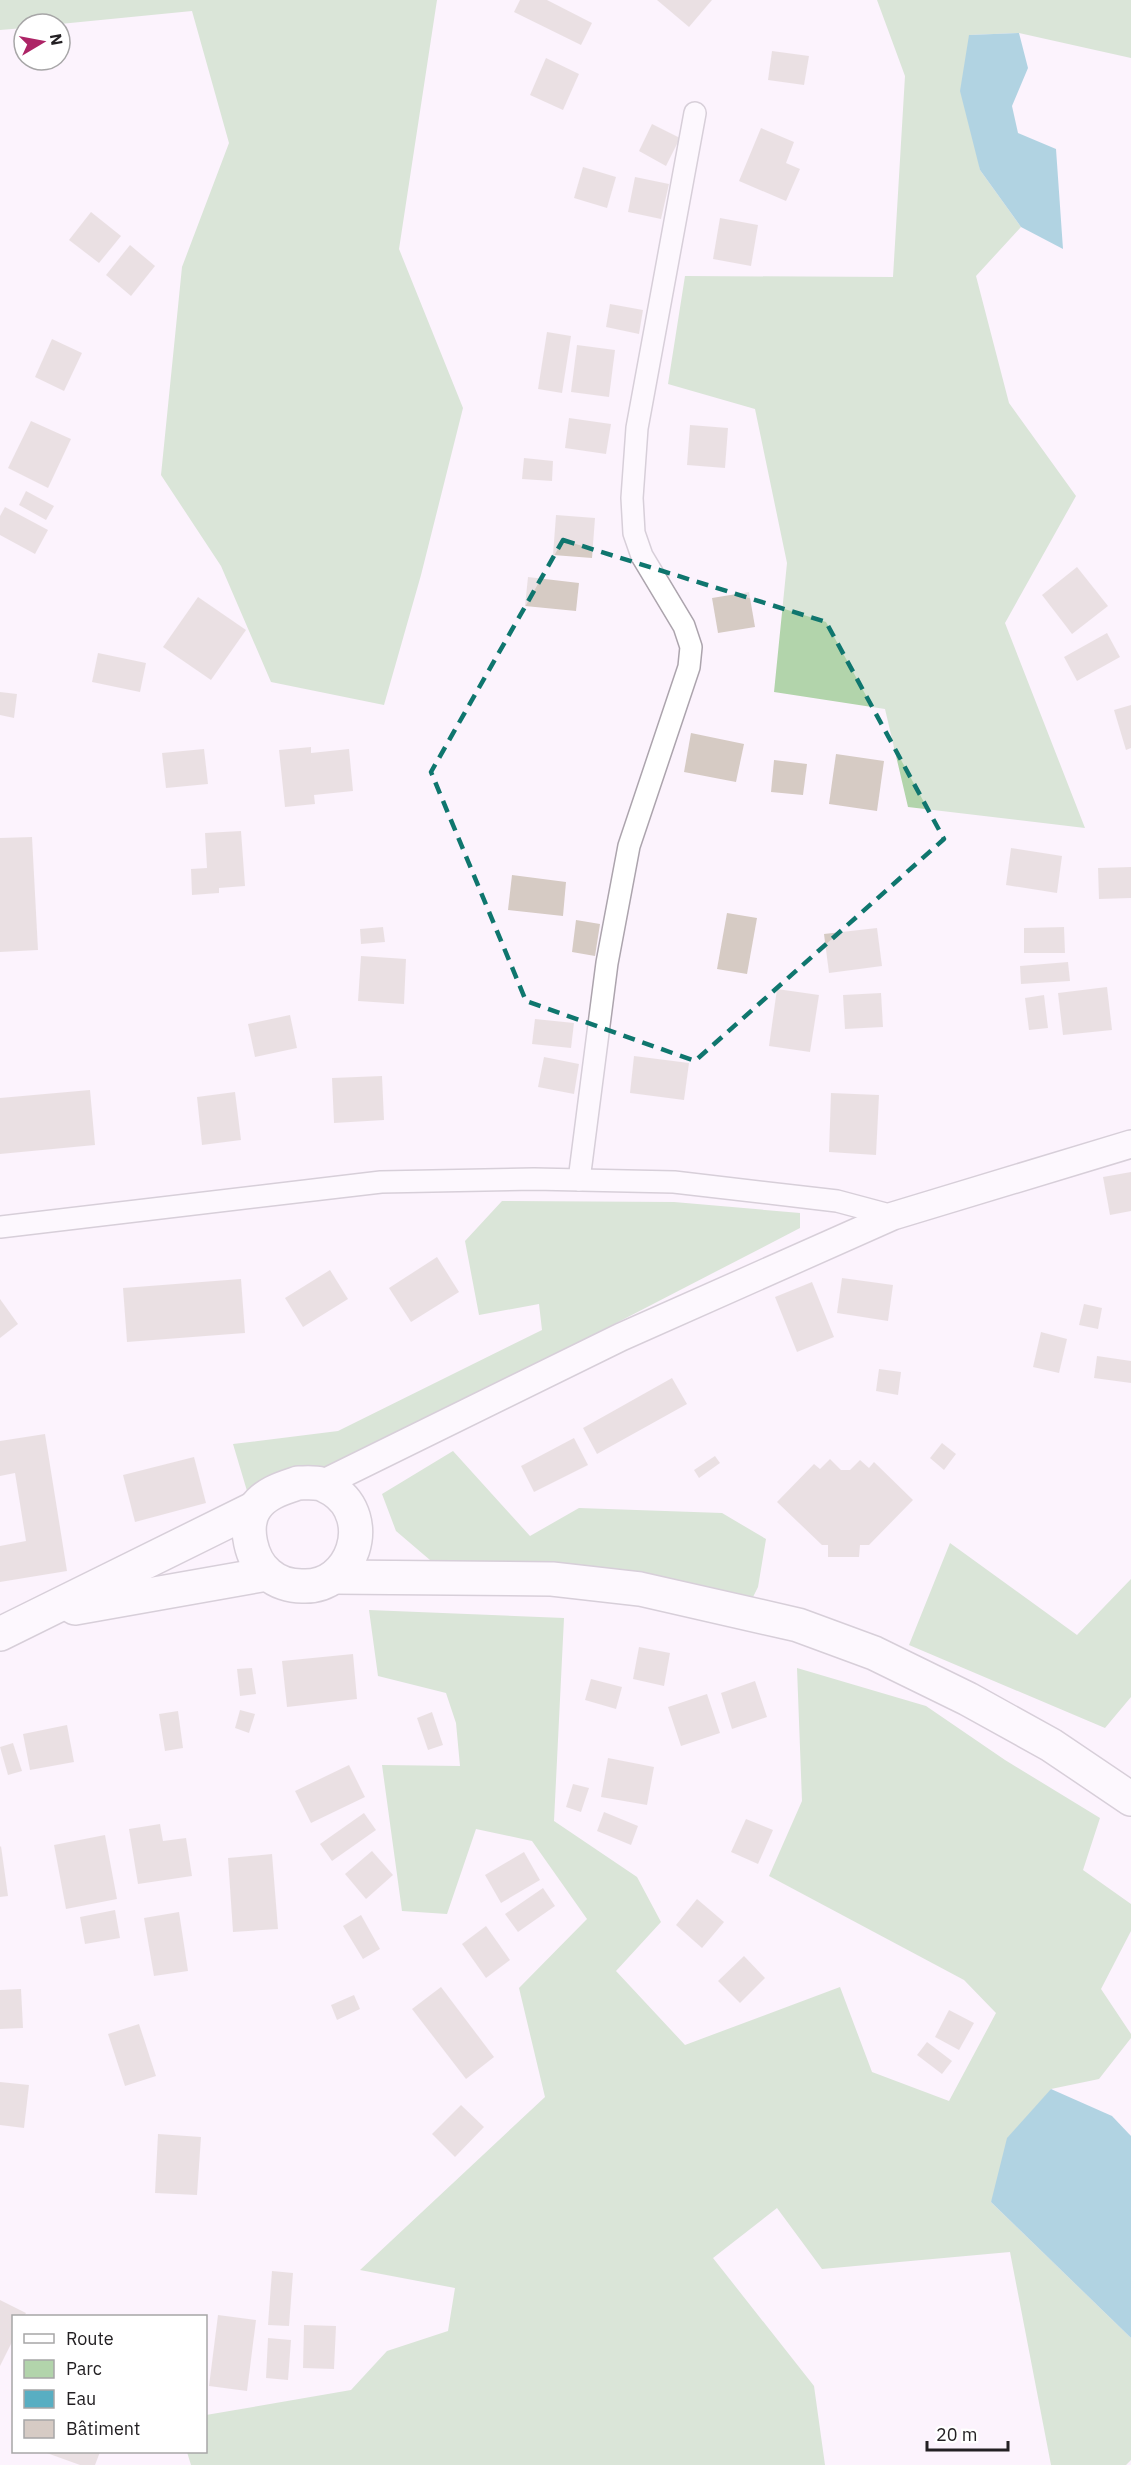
<svg xmlns="http://www.w3.org/2000/svg" width="1131" height="2465" viewBox="0 0 1131 2465" font-family="'IBM Plex Sans',sans-serif">
  <style>
    .green { fill: #b2d4ab }
    .water { fill: #58aec2 }
    .building { fill: #d6cbc4 }
    .lines { fill: none; stroke-linecap: round; stroke-linejoin: round }
    .minor-casing { stroke: #aca4ad; stroke-width: 24 }
    .tertiary-casing { stroke: #aca4ad; stroke-width: 30 }
    .primary-casing { stroke: #aca4ad; stroke-width: 36 }
    .minor { stroke: #fff; stroke-width: 21 }
    .tertiary { stroke: #fff; stroke-width: 27 }
    .primary { stroke: #fff; stroke-width: 33 }
    .marked { fill: none; stroke: #0f766e; stroke-width: 4.5; stroke-dasharray: 12 8; stroke-linejoin: round }
  </style>
  <rect width="100%" height="100%" fill="#fcf3fd"/>
  <g class="green">
    <polygon points="0,0 437,0 399,249 463,408 421,575 384,705 271,682 221,566 161,475 182,267 229,143 192,11 60,24 24,24 24,28 0,30"/>
    <polygon points="877,0 1131,0 1131,58 1019,33 969,35 980,170 1021,227 976,276 1009,403 1076,496 1005,623 1085,828 908,807 885,709 774,692 787,563 755,409 668,384 685,276 893,277 905,76"/>
    <polygon points="502,1201 674,1202 800,1213 800,1228 253,1511 233,1444 338,1431 542,1330 539,1304 479,1315 465,1241"/>
    <polygon points="453,1451 530,1536 579,1508 722,1513 766,1539 758,1587 751,1601 437,1566 396,1531 382,1494"/>
    <polygon points="950,1543 1077,1635 1131,1579 1131,1697 1105,1728 909,1645"/>
    <polygon points="369,1610 564,1618 554,1821 637,1877 661,1922 616,1971 685,2045 840,1987 872,2072 949,2101 996,2013 964,1980 769,1876 802,1801 797,1668 926,1706 1005,1760 1100,1818 1083,1870 1131,1904 1131,1931 1101,1989 1131,2034 1131,2038 1099,2079 1051,2089 991,2202 1131,2338 1131,2460 1126,2465 1051,2465 1010,2252 822,2269 777,2208 713,2258 814,2386 825,2465 191,2465 187,2452 206,2452 206,2415 351,2390 387,2351 448,2331 455,2288 360,2270 545,2097 519,1988 587,1919 532,1841 476,1829 447,1914 402,1911 382,1765 460,1766 456,1723 446,1693 378,1676"/>
  </g>
  <g class="water">
    <polygon points="1019,33 1028,68 1012,106 1018,133 1056,149 1063,249 1021,227 980,170 960,91 969,35"/>
    <polygon points="1051,2089 1112,2116 1131,2136 1131,2338 991,2202 1007,2138"/>
  </g>
  <g class="building">
    <polygon points="520,0 547,0 592,23 581,45 514,12"/>
    <polygon points="657,0 712,0 689,27"/>
    <polygon points="772,51 809,56 804,85 768,80"/>
    <polygon points="546,58 579,74 563,110 530,95"/>
    <polygon points="652,124 680,138 666,166 639,151"/>
    <polygon points="761,128 794,142 786,163 800,169 786,201 739,181"/>
    <polygon points="583,167 616,177 607,208 574,198"/>
    <polygon points="635,177 669,184 661,219 628,212"/>
    <polygon points="91,212 121,236 99,263 69,240"/>
    <polygon points="720,218 758,225 751,266 713,259"/>
    <polygon points="130,245 155,266 131,296 106,275"/>
    <polygon points="610,304 643,310 639,334 606,327"/>
    <polygon points="547,332 571,336 562,393 538,389"/>
    <polygon points="52,339 82,353 64,391 35,377"/>
    <polygon points="577,345 615,350 609,397 571,392"/>
    <polygon points="569,418 611,424 606,454 565,448"/>
    <polygon points="31,421 71,439 48,488 8,468"/>
    <polygon points="690,425 728,428 725,468 687,465"/>
    <polygon points="524,458 553,461 552,481 522,479"/>
    <polygon points="26,491 54,506 46,520 19,505"/>
    <polygon points="5,507 48,530 35,554 0,535 0,516"/>
    <polygon points="556,515 595,518 592,558 553,555"/>
    <polygon points="1077,567 1108,606 1072,634 1042,595"/>
    <polygon points="528,577 579,583 576,611 525,606"/>
    <polygon points="749,592 755,627 718,633 712,598"/>
    <polygon points="198,597 246,630 211,680 163,647"/>
    <polygon points="1107,633 1120,657 1077,681 1064,657"/>
    <polygon points="98,653 146,663 140,692 92,682"/>
    <polygon points="0,692 17,694 14,718 0,715"/>
    <polygon points="1131,705 1131,748 1126,750 1114,710"/>
    <polygon points="691,733 744,744 736,782 684,772"/>
    <polygon points="311,747 311,753 349,749 353,791 314,795 315,804 285,807 279,750"/>
    <polygon points="204,749 208,784 166,788 162,753"/>
    <polygon points="836,754 884,761 877,811 829,804"/>
    <polygon points="774,760 807,764 803,795 771,792"/>
    <polygon points="241,831 245,886 219,888 219,893 192,895 191,869 207,868 205,833"/>
    <polygon points="32,837 38,950 0,952 0,838"/>
    <polygon points="1011,848 1062,856 1057,893 1006,885"/>
    <polygon points="1131,867 1131,898 1099,899 1098,868"/>
    <polygon points="512,875 566,882 563,916 508,910"/>
    <polygon points="727,913 757,918 747,974 717,969"/>
    <polygon points="576,920 600,924 595,956 572,952"/>
    <polygon points="383,927 385,942 361,944 360,929"/>
    <polygon points="1064,927 1065,953 1024,953 1024,928"/>
    <polygon points="877,928 882,966 829,973 824,934"/>
    <polygon points="361,956 406,959 404,1004 358,1001"/>
    <polygon points="1068,962 1070,981 1021,984 1020,966"/>
    <polygon points="1107,987 1112,1030 1063,1035 1058,993"/>
    <polygon points="777,989 819,995 810,1052 769,1046"/>
    <polygon points="881,993 883,1027 845,1029 843,995"/>
    <polygon points="1044,995 1048,1028 1029,1030 1025,998"/>
    <polygon points="290,1015 297,1048 255,1057 248,1024"/>
    <polygon points="535,1019 574,1023 571,1048 532,1044"/>
    <polygon points="634,1056 689,1063 684,1100 630,1093"/>
    <polygon points="544,1057 579,1064 574,1094 538,1087"/>
    <polygon points="382,1076 384,1120 334,1123 332,1078"/>
    <polygon points="90,1090 95,1145 0,1154 0,1098"/>
    <polygon points="235,1092 241,1140 202,1145 197,1097"/>
    <polygon points="831,1093 879,1095 876,1155 829,1152"/>
    <polygon points="1131,1172 1131,1211 1110,1215 1103,1177"/>
    <polygon points="437,1257 459,1292 411,1322 389,1288"/>
    <polygon points="330,1270 348,1299 303,1327 285,1298"/>
    <polygon points="842,1278 893,1285 888,1321 837,1313"/>
    <polygon points="241,1279 245,1333 127,1342 123,1288"/>
    <polygon points="812,1282 834,1337 797,1352 775,1297"/>
    <polygon points="0,1299 18,1324 0,1338"/>
    <polygon points="1084,1304 1102,1308 1098,1329 1079,1325"/>
    <polygon points="1041,1332 1067,1339 1059,1373 1033,1367"/>
    <polygon points="1097,1356 1131,1361 1131,1383 1094,1378"/>
    <polygon points="879,1369 901,1372 898,1395 876,1391"/>
    <polygon points="672,1378 687,1404 597,1454 583,1428"/>
    <polygon points="45,1434 67,1571 0,1582 0,1546 26,1541 15,1473 0,1476 0,1441"/>
    <polygon points="574,1438 588,1465 534,1492 521,1466"/>
    <polygon points="942,1443 956,1454 944,1470 930,1458"/>
    <polygon points="715,1456 720,1463 699,1478 694,1470"/>
    <polygon points="194,1457 206,1503 135,1522 123,1475"/>
    <polygon points="830,1459 841,1470 850,1470 860,1460 869,1468 874,1462 913,1500 869,1545 860,1545 859,1557 828,1557 828,1545 822,1545 777,1502 814,1464 820,1469"/>
    <polygon points="639,1647 670,1653 664,1686 633,1679"/>
    <polygon points="353,1654 357,1699 287,1707 282,1661"/>
    <polygon points="252,1668 256,1694 240,1696 237,1669"/>
    <polygon points="591,1679 622,1687 616,1709 585,1700"/>
    <polygon points="755,1681 767,1717 732,1729 721,1693"/>
    <polygon points="707,1694 720,1733 681,1746 668,1707"/>
    <polygon points="240,1710 255,1714 249,1733 235,1728"/>
    <polygon points="178,1711 183,1748 165,1751 159,1714"/>
    <polygon points="432,1712 443,1745 428,1750 417,1718"/>
    <polygon points="67,1725 74,1762 30,1770 23,1734"/>
    <polygon points="13,1743 22,1771 8,1775 0,1747"/>
    <polygon points="608,1758 654,1767 647,1805 601,1797"/>
    <polygon points="349,1765 365,1797 311,1823 295,1791"/>
    <polygon points="573,1784 589,1788 581,1812 566,1807"/>
    <polygon points="604,1812 638,1826 631,1845 597,1831"/>
    <polygon points="364,1813 376,1830 332,1861 320,1844"/>
    <polygon points="746,1819 773,1830 758,1864 731,1852"/>
    <polygon points="160,1824 163,1841 186,1838 192,1876 138,1884 129,1829"/>
    <polygon points="105,1835 117,1899 66,1909 54,1845"/>
    <polygon points="1,1846 8,1896 0,1897 0,1847"/>
    <polygon points="372,1851 393,1875 366,1899 345,1874"/>
    <polygon points="524,1852 540,1880 501,1903 485,1875"/>
    <polygon points="272,1854 278,1929 233,1932 228,1858"/>
    <polygon points="543,1888 555,1906 518,1932 505,1914"/>
    <polygon points="697,1899 724,1922 702,1948 676,1925"/>
    <polygon points="115,1910 120,1938 85,1944 80,1917"/>
    <polygon points="179,1912 188,1971 154,1976 144,1918"/>
    <polygon points="361,1915 380,1949 363,1959 343,1926"/>
    <polygon points="486,1926 510,1960 486,1978 462,1944"/>
    <polygon points="744,1956 765,1978 740,2003 718,1981"/>
    <polygon points="441,1987 494,2057 466,2079 412,2009"/>
    <polygon points="21,1989 23,2028 0,2029 0,1990"/>
    <polygon points="354,1995 360,2009 337,2020 331,2005"/>
    <polygon points="949,2010 974,2023 959,2050 935,2037"/>
    <polygon points="139,2024 156,2076 125,2086 108,2034"/>
    <polygon points="927,2042 952,2061 942,2074 917,2055"/>
    <polygon points="0,2082 29,2085 24,2128 0,2125"/>
    <polygon points="461,2105 484,2127 455,2157 432,2134"/>
    <polygon points="158,2134 201,2137 197,2195 155,2193"/>
    <polygon points="272,2271 293,2273 289,2326 268,2325"/>
    <polygon points="0,2300 26,2313 24,2316 14,2316 14,2338 0,2366"/>
    <polygon points="218,2315 256,2320 247,2391 209,2386"/>
    <polygon points="304,2325 336,2326 334,2369 303,2368"/>
    <polygon points="268,2338 291,2340 288,2380 266,2378"/>
    <polygon points="44,2452 100,2452 95,2465 80,2465"/>
  </g>
  <g class="lines">
    <g class="minor-casing">
      <g id="minor">
        <polyline points="579,1180 607,963 629,846 689,667 691,647 684,626 642,556 634,533 632,498 637,428 695,113"/>
        <polyline points="0,1227 381,1182 534,1179 674,1182 837,1201 893,1216"/>
      </g>
    </g>
    <g class="tertiary-casing">
      <polyline id="tertiary" points="322,1484 621,1337 893,1216 1131,1144"/>
    </g>
    <g class="primary-casing">
      <g id="primary">
        <path d="M298 1483C305 1483 314 1482 321 1484 325 1485 329 1488 333 1490 376 1518 353 1589 302 1586 290 1586 277 1582 268 1574 251 1560 243 1527 255 1508 265 1493 283 1488 298 1483Z"/>
        <polyline points="334,1577 552,1579 640,1589 798,1625 874,1653 968,1699 1051,1745 1131,1799"/>
        <polyline points="75,1608 267,1574"/>
        <polyline points="0,1634 255,1508"/>
      </g>
    </g>
    <use href="#minor" class="minor"/>
    <use href="#tertiary" class="tertiary"/>
    <use href="#primary" class="primary"/>
  </g>
  <path d="M0 0H1131V2465H0ZM563 540 826 622 944 839 695 1061 526 1001 431 772Z" fill="#fcf3fd" fill-opacity=".55" fill-rule="evenodd"/>
  <path class="marked" d="M563 540 826 622 944 839 695 1061 526 1001 431 772Z"/>
  <rect x="12" y="2315" width="195" height="138" fill="#ffffff" stroke="#a7a6a7" stroke-width="1.5"/>
  <rect x="24" y="2334" width="30" height="9" fill="#ffffff" stroke="#a7a6a7" stroke-width="1.5"/>
  <text x="66" y="2345" font-size="18" fill="#232023">Route</text>
  <rect x="24" y="2360" width="30" height="18" fill="#b2d4ab" stroke="#a7a6a7" stroke-width="1.5"/>
  <text x="66" y="2375" font-size="18" fill="#232023">Parc</text>
  <rect x="24" y="2390" width="30" height="18" fill="#58aec2" stroke="#a7a6a7" stroke-width="1.5"/>
  <text x="66" y="2405" font-size="18" fill="#232023">Eau</text>
  <rect x="24" y="2420" width="30" height="18" fill="#d6cbc4" stroke="#a7a6a7" stroke-width="1.5"/>
  <text x="66" y="2435" font-size="18" fill="#232023">Bâtiment</text>
  <g transform="translate(42 42) rotate(80)"><circle r="28" fill="#ffffff" stroke="#a7a6a7" stroke-width="1.5"/>
  <path d="M0-4.5L10 22L0 15L-10 22Z" fill="#ad2466"/>
  <text y="-9" font-size="16" font-weight="bold" text-anchor="middle" fill="#232023">N</text>
  </g>
  <path d="M927 2441v9h81v-9" fill="none" stroke="#232023" stroke-width="3"/>
  <text x="936" y="2441" font-size="18" fill="#232023" stroke="#ffffff" stroke-width="4.5" paint-order="stroke">20 m</text>
</svg>
